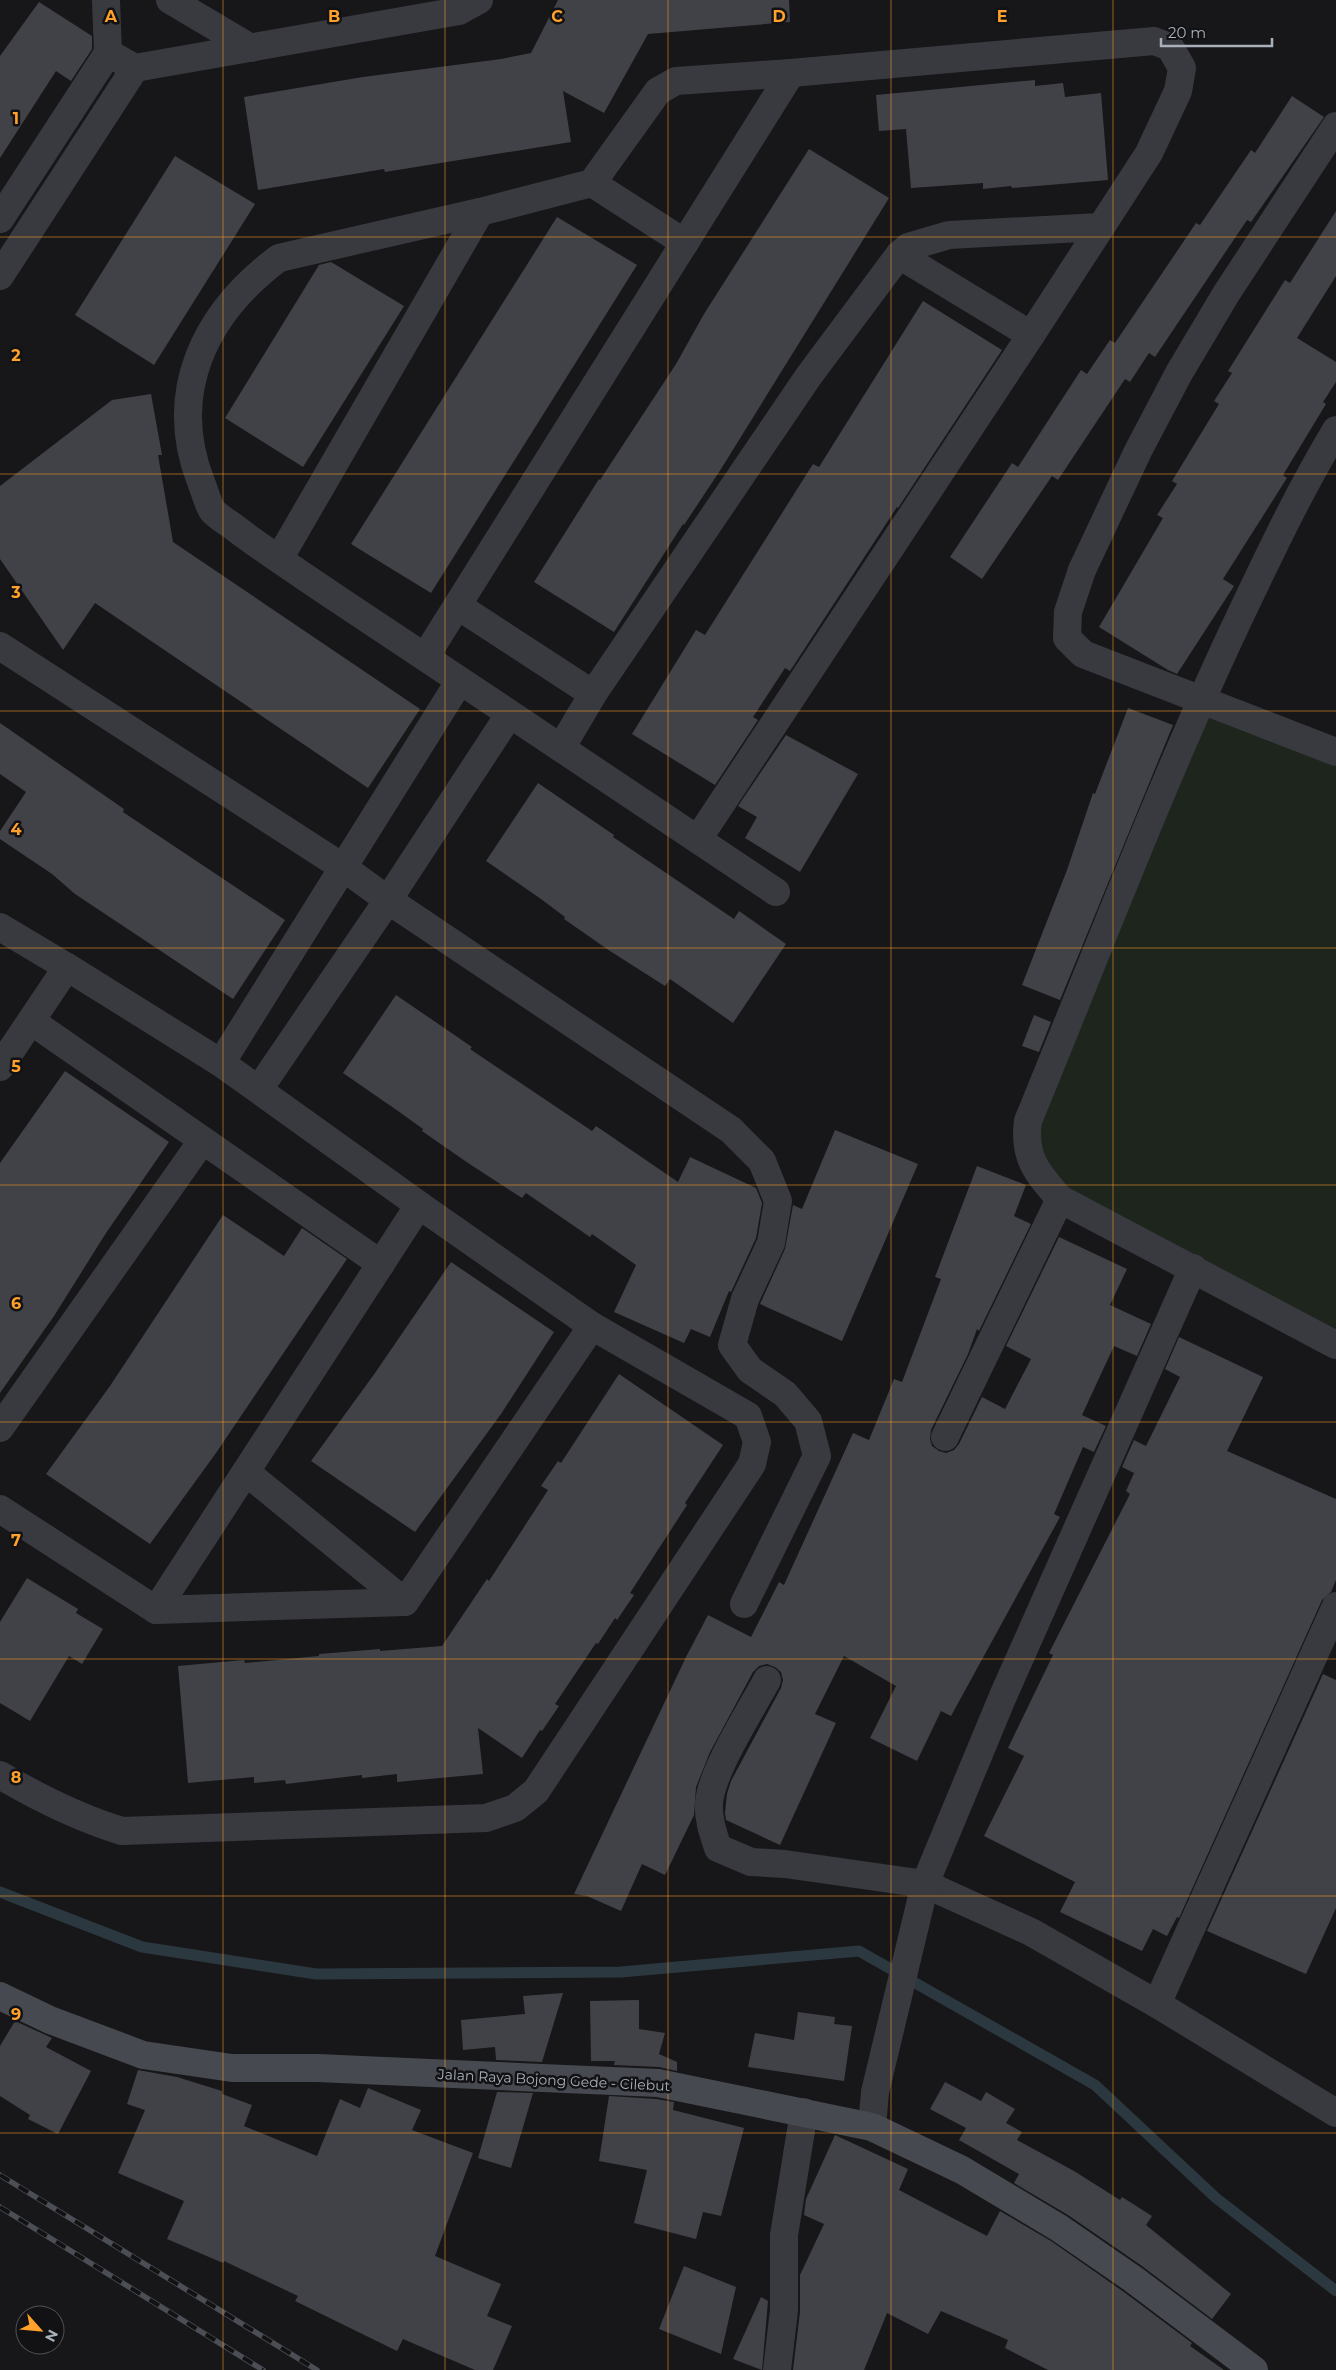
<svg xmlns="http://www.w3.org/2000/svg" width="1336" height="2370" viewBox="0 0 1336 2370" font-family="Montserrat,sans-serif">
  <style>
    .green { fill: #1d251d }
    .lines { fill: none; stroke-linecap: round; stroke-linejoin: round }
    .stream { stroke: #2c383f; stroke-width: 11 }
    .building { fill: #414247 }
    .street { stroke: #383a3f; stroke-width: 28 }
    .secondary { stroke: #46494f; stroke-width: 28 }
    .rail-casing { stroke: #4b4e54; stroke-width: 5.5 }
    .rail { stroke: #121214; stroke-width: 4; stroke-dasharray: 11; stroke-linecap: butt }
    .grid { fill: none; stroke: #ffa12a; stroke-width: 1; stroke-opacity: 0.55 }
    .labels { text-anchor: middle; dominant-baseline: central; stroke-width: 5; stroke-linejoin: round; paint-order: stroke }
    .street-label { font-size: 14px; fill: #a8b0ba; stroke: #121214 }
    .grid-label { font-size: 16px; text-anchor: middle; font-weight: bold; fill: #ffa12a; stroke: #121214; stroke-width: 5; stroke-linejoin: round; paint-order: stroke }
  </style>
  <rect width="100%" height="100%" fill="#171719"/>
  <polygon class="green" points="1201,699 1336,752 1336,1345 1060,1199 1028,1121"/>
  <g class="lines">
    <polyline class="stream" points="0,1892 142,1947 316,1974 621,1972 859,1951 1095,2085 1216,2198 1336,2291"/>
  </g>
  <g class="building">
    <polygon points="558,0 789,0 790,22 648,34 604,113 563,91 571,142 385,172 384,169 258,190 244,97 363,77 501,59 531,53"/>
    <polygon points="39,2 92,36 92,49 71,81 56,71 0,158 0,56"/>
    <polygon points="1035,80 1035,86 1063,83 1065,97 1101,93 1108,180 1012,188 1011,186 983,189 983,183 911,188 906,129 879,131 876,95"/>
    <polygon points="1292,96 1324,117 1251,222 1247,220 1155,357 1149,353 1130,382 1125,379 1058,480 1052,476 982,579 950,557 1012,463 1018,467 1081,370 1087,374 1110,340 1115,343 1196,223 1200,225 1251,150 1255,153"/>
    <polygon points="809,149 889,198 721,469 684,525 683,524 614,632 534,582 599,479 600,480 676,364 704,314"/>
    <polygon points="175,156 255,204 154,365 75,315"/>
    <polygon points="1336,211 1336,276 1297,338 1336,362 1336,382 1323,402 1326,404 1283,475 1287,478 1223,579 1234,586 1177,674 1168,670 1099,627 1163,518 1157,515 1177,484 1172,481 1219,404 1214,401 1232,373 1228,371 1285,280 1290,283"/>
    <polygon points="557,217 637,265 431,593 351,544"/>
    <polygon points="331,262 404,306 303,467 225,418 319,265"/>
    <polygon points="923,301 1002,350 898,508 897,507 790,671 785,668 753,717 758,720 715,785 632,734 696,630 705,635 813,464 819,467"/>
    <polygon points="151,394 162,455 158,455 173,542 420,709 368,788 95,603 63,650 0,559 0,486 112,400"/>
    <polygon points="1128,708 1173,725 1060,1000 1022,985 1067,870 1093,793 1095,794"/>
    <polygon points="0,723 124,809 123,812 285,920 233,999 75,894 52,874 0,839 0,831 26,792 0,774"/>
    <polygon points="786,735 858,774 800,872 745,838 757,817 738,806"/>
    <polygon points="538,783 614,835 613,837 734,919 739,911 786,944 733,1023 670,979 665,986 610,951 564,919 565,917 541,899 486,861"/>
    <polygon points="396,995 472,1047 470,1049 592,1131 596,1126 678,1182 690,1157 756,1188 762,1203 756,1238 731,1292 729,1291 710,1337 691,1329 684,1343 614,1312 636,1265 592,1234 590,1237 526,1193 522,1198 468,1163 422,1131 423,1129 398,1111 343,1073"/>
    <polygon points="1034,1015 1051,1022 1039,1052 1022,1046"/>
    <polygon points="65,1071 169,1142 106,1233 54,1316 0,1393 0,1163"/>
    <polygon points="835,1130 918,1164 842,1341 760,1304 785,1249 793,1205 802,1209"/>
    <polygon points="977,1166 1026,1185 1014,1216 1031,1224 979,1331 977,1329 968,1354 931,1430 930,1439 932,1446 939,1451 946,1453 954,1450 959,1444 982,1397 1005,1409 1031,1359 1006,1346 1059,1237 1127,1269 1110,1305 1151,1324 1137,1356 1114,1346 1082,1415 1106,1426 1094,1452 1083,1447 1054,1514 1060,1517 951,1716 941,1711 917,1761 870,1738 896,1686 844,1656 815,1714 836,1723 780,1845 726,1820 725,1813 727,1794 731,1781 781,1688 783,1680 781,1672 775,1667 767,1664 759,1666 753,1672 710,1752 696,1787 694,1815 665,1875 642,1864 621,1911 587,1896 574,1894 686,1657 708,1615 751,1637 779,1582 784,1585 853,1433 869,1440 894,1379 902,1382 941,1279 935,1277"/>
    <polygon points="223,1215 284,1256 302,1228 347,1259 216,1453 150,1544 46,1474 110,1386"/>
    <polygon points="451,1262 554,1332 501,1414 415,1532 311,1461 375,1373"/>
    <polygon points="1179,1337 1263,1377 1227,1451 1336,1499 1336,1580 1331,1592 1322,1600 1179,1918 1177,1917 1167,1936 1153,1929 1142,1951 1060,1912 1075,1882 984,1836 1024,1756 1008,1748 1053,1655 1049,1653 1130,1494 1126,1491 1134,1473 1122,1467 1134,1440 1146,1446 1180,1377 1165,1369"/>
    <polygon points="619,1374 723,1445 685,1503 687,1505 630,1593 634,1595 617,1620 615,1618 598,1644 596,1643 555,1704 559,1706 542,1731 540,1730 522,1758 478,1728 483,1774 397,1782 397,1774 362,1778 362,1775 286,1784 285,1780 254,1783 254,1777 188,1783 178,1666 244,1660 245,1663 319,1656 319,1654 380,1649 380,1651 442,1646 487,1579 489,1581 548,1490 541,1486 558,1461 561,1463"/>
    <polygon points="27,1578 78,1609 76,1613 103,1629 82,1664 69,1656 30,1721 0,1703 0,1622"/>
    <polygon points="1323,1674 1336,1680 1336,1908 1306,1974 1207,1931"/>
    <polygon points="563,1993 542,2062 496,2060 495,2047 463,2050 461,2020 525,2014 523,1996"/>
    <polygon points="639,2000 639,2029 665,2033 659,2054 677,2062 677,2071 659,2067 614,2065 615,2061 591,2061 590,2001"/>
    <polygon points="798,2012 835,2017 834,2024 852,2026 844,2081 748,2067 755,2033 794,2040"/>
    <polygon points="15,2021 52,2038 46,2047 91,2071 58,2134 28,2119 30,2115 0,2096 0,2046"/>
    <polygon points="138,2070 177,2077 222,2091 222,2094 252,2105 244,2126 317,2156 340,2099 360,2108 368,2088 421,2110 412,2130 473,2153 435,2256 501,2284 487,2316 512,2326 493,2370 475,2370 403,2339 397,2351 295,2301 298,2296 224,2261 223,2263 167,2239 184,2201 118,2173 145,2110 127,2104"/>
    <polygon points="945,2082 981,2101 986,2092 1015,2109 1006,2123 1022,2132 1017,2140 1074,2171 1120,2200 1122,2197 1152,2216 1146,2225 1231,2294 1212,2319 1142,2266 1068,2215 1014,2183 1019,2174 959,2140 966,2128 930,2109"/>
    <polygon points="497,2092 533,2093 511,2168 478,2158"/>
    <polygon points="609,2096 656,2099 674,2102 673,2110 744,2128 721,2216 703,2212 696,2239 634,2223 647,2170 599,2161"/>
    <polygon points="835,2135 908,2169 899,2190 987,2236 1000,2211 1051,2241 1124,2292 1192,2343 1190,2346 1224,2370 1048,2370 1005,2348 1008,2340 941,2311 928,2334 887,2313 864,2370 793,2370 800,2312 800,2275 824,2224 804,2215 806,2199"/>
    <polygon points="684,2266 736,2287 721,2354 659,2329"/>
    <polygon points="761,2297 768,2301 762,2370 733,2359"/>
  </g>
  <g class="lines">
    <g class="street">
      <polyline points="106,0 108,53"/>
      <polyline points="170,0 251,48"/>
      <polyline points="135,68 459,11 479,0"/>
      <polyline points="1336,126 1226,294 1179,373 1138,451 1082,570 1068,612 1067,638 1083,654 1336,752"/>
      <polyline points="592,183 685,243"/>
      <polyline points="0,219 108,53 135,68 0,276"/>
      <polyline points="899,255 1031,335"/>
      <path d="M1336 430C1301 488 1271 551 1242 612 1163 778 1098 951 1028 1121 1023 1157 1037 1173 1060 1199L1336 1345"/>
      <polyline points="279,559 480,212"/>
      <polyline points="458,606 593,694"/>
      <polyline points="0,646 344,868 388,900 731,1130 762,1161 778,1201 771,1243 745,1299 732,1345 750,1370 785,1394 808,1421 817,1456 744,1604"/>
      <polyline points="425,657 791,73"/>
      <polyline points="561,748 593,694 808,377 899,255 908,247 949,235 1100,227"/>
      <path d="M698 839 1031 335 1149 153 1178 91 1182 68 1170 47 1154 41 791 73 676 81 658 91 592 183 480 212 279 258C205 313 166 392 201 482 205 491 207 502 212 510 217 517 228 522 235 528 268 553 304 576 339 600 485 697 630 794 776 892"/>
      <polyline points="0,927 67,967 0,1067"/>
      <polyline points="31,1021 381,1264"/>
      <polyline points="221,1063 459,682"/>
      <polyline points="259,1089 388,900 509,715"/>
      <polyline points="0,1428 202,1141"/>
      <polyline points="945,1437 1060,1199"/>
      <polyline points="246,1472 405,1602"/>
      <polyline points="0,1509 156,1610 419,1205 221,1063 67,967"/>
      <polyline points="156,1610 405,1602 592,1326"/>
      <path d="M767 1680C751 1710 711 1772 709 1803 708 1819 713 1833 718 1848L751 1862 785 1864 925 1884 1031 1932 1157 2004 1336 2113"/>
      <path d="M0 1775C39 1798 79 1818 122 1831L486 1818 515 1808 536 1791 752 1464 757 1442 748 1416 592 1326 419 1205"/>
      <polyline points="1157,2004 1336,1606"/>
      <polyline points="872,2127 875,2092 925,1884 1003,1696 1193,1268"/>
      <polyline points="777,2370 784,2310 784,2235 804,2112"/>
    </g>
    <polyline class="secondary" points="0,1996 50,2020 143,2055 232,2068 317,2068 658,2083 872,2127 962,2170 1059,2228 1133,2279 1254,2370"/>
    <g class="rail-casing">
      <g id="rail">
        <polyline points="0,2175 317,2370"/>
        <polyline points="0,2207 263,2370"/>
      </g>
    </g>
    <use href="#rail" class="rail"/>
  </g>
  <path class="grid" d="M223 0V2370M445 0V2370M668 0V2370M891 0V2370M1113 0V2370M0 237H1336M0 474H1336M0 711H1336M0 948H1336M0 1185H1336M0 1422H1336M0 1659H1336M0 1896H1336M0 2133H1336"/>
  <g class="labels">
    <g class="street-label">
      <text transform="translate(554 2080) rotate(3)">Jalan Raya Bojong Gede - Cilebut</text>
    </g>
  </g>
  <g class="grid-label">
    <text x="111" y="22">A</text>
    <text x="334" y="22">B</text>
    <text x="557" y="22">C</text>
    <text x="779" y="22">D</text>
    <text x="1002" y="22">E</text>
    <text x="16" y="124">1</text>
    <text x="16" y="361">2</text>
    <text x="16" y="598">3</text>
    <text x="16" y="835">4</text>
    <text x="16" y="1072">5</text>
    <text x="16" y="1309">6</text>
    <text x="16" y="1546">7</text>
    <text x="16" y="1783">8</text>
    <text x="16" y="2020">9</text>
  </g>
  <g transform="translate(40 2330) rotate(117)"><circle r="24" fill="#121214" stroke="#4e5156"/>
  <path d="M0-4L9 19L0 12L-9 19Z" fill="#ffa12a"/>
  <text y="-8" font-size="14" font-weight="bold" text-anchor="middle" fill="#a8b0ba">N</text>
  </g>
  <path d="M1161 38v8h111v-8" fill="none" stroke="#a8b0ba" stroke-width="2.5"/>
  <text x="1168" y="38" font-size="15" fill="#a8b0ba" stroke="#121214" stroke-width="4" paint-order="stroke">20 m</text>
</svg>
